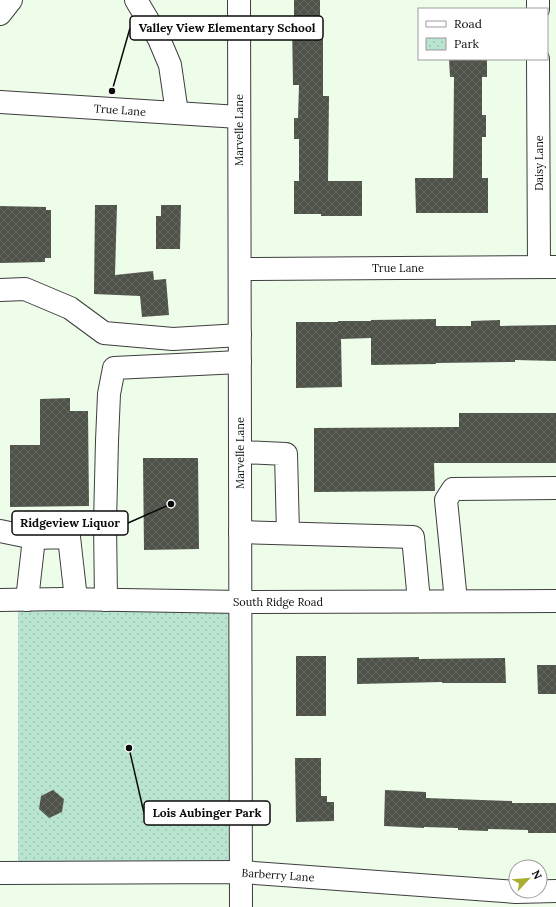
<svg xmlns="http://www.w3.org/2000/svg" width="556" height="907" viewBox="0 0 556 907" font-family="Lora,serif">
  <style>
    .park { fill: url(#park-dots) }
    .building { fill: url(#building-cross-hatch) }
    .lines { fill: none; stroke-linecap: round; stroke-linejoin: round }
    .minor-casing { stroke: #3e3e3e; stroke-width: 24 }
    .minor { stroke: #fff; stroke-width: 22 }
    .labels { text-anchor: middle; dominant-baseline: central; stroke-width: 4; stroke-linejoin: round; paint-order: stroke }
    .street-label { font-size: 11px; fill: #0b0b0b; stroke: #fff }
    .leader { fill: none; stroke: #0b0b0b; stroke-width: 1.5 }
    .callout-dot { fill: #0b0b0b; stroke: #fff; stroke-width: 1.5 }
    .callout { fill: #fff; stroke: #0b0b0b; stroke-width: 1.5 }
    .callout-label { font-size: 12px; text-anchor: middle; font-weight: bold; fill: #0b0b0b }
  </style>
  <defs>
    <pattern id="park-dots" width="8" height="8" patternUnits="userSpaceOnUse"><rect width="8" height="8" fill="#b8e4d0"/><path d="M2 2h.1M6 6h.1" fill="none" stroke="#9dc2b1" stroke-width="1.8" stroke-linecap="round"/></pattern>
    <pattern id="building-cross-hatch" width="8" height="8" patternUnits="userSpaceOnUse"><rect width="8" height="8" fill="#4e5248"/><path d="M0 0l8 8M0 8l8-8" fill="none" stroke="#63665e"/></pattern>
  </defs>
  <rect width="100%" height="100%" fill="#edfdea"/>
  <polygon class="park" points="18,597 241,602 241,872 18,873"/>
  <g class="building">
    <polygon points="294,0 320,0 320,23 323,23 323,96 329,96 328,181 362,181 362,216 321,216 321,214 294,214 294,181 299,181 299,139 294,139 294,118 298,118 299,85 293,85 292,23 294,23"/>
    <polygon points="449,59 487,59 487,77 482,77 482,115 486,115 486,137 482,137 482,178 488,178 488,213 416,213 415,178 453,178 454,77 450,77"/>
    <polygon points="95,205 117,205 115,275 153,271 154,280 166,279 169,315 142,317 140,296 94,294"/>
    <polygon points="161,205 181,205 180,249 156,249 156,216 161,216"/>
    <polygon points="0,206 46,207 46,210 51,210 51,258 45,258 45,262 0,263"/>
    <polygon points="436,319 436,326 471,326 471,321 500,320 500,326 556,325 556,361 515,360 515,362 436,363 436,364 371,365 371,338 341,339 342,387 296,388 296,322 338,322 338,321 371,321 371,320"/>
    <polygon points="70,398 70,411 88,411 89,506 10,507 10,445 40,445 40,399"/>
    <polygon points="459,413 556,413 556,463 434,463 435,491 314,492 314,428 459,427"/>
    <polygon points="143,458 198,458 199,549 144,550"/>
    <rect x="296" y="656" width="30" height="60"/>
    <polygon points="419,657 419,659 505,658 506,683 442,683 442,682 357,684 357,658"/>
    <polygon points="537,665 556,665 556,694 538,694"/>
    <polygon points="295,758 321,758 321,796 327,796 327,802 334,802 334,821 296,822"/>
    <polygon points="53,790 64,799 62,812 49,818 39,809 41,796"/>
    <polygon points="385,790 426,792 426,798 512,801 512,803 556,803 556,833 528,833 528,830 488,829 488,831 458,830 458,828 424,827 424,828 384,826"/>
  </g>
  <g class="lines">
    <g class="minor-casing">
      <g id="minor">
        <polyline points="136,0 159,39 170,65 177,113"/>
        <polyline points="239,0 241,907"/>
        <polyline points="538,0 538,9"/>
        <polyline points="0,14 11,0"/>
        <polyline points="538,59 539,267"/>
        <polyline points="0,102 239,117"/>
        <polyline points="240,269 556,267"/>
        <polyline points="0,290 25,289 70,308 104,333 173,339 240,335"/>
        <polyline points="240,452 286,454 288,533"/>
        <polyline points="0,531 34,538"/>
        <polyline points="240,532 413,537 419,601"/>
        <polyline points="0,600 63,599 241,602 556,601"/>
        <polyline points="27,600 34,538 69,537 76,599"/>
        <polyline points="106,600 105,523 107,441 109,394 114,368 240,362"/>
        <polyline points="456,601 446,500 453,489 556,488"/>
        <polyline points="0,873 241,872 516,892 556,891"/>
      </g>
    </g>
    <use href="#minor" class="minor"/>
  </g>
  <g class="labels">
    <g class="street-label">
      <text transform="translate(120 110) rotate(4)">True Lane</text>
      <text transform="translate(239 130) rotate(-90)">Marvelle Lane</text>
      <text transform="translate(539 163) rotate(-90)">Daisy Lane</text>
      <text x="398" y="268">True Lane</text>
      <text transform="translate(240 453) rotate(-90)">Marvelle Lane</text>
      <text x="278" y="602">South Ridge Road</text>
      <text transform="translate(278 875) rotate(4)">Barberry Lane</text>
    </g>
  </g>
  <path class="leader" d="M112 91L130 28M171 504L128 523M129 748L144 813"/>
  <g class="callout-dot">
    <circle cx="112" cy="91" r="4"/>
    <circle cx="171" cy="504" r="4"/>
    <circle cx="129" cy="748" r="4"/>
  </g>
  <g class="callout">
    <rect x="130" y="16" width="193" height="24" rx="4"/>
    <rect x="12" y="511" width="116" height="24" rx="4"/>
    <rect x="144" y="801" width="126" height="24" rx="4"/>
  </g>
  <g class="callout-label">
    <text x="227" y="32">Valley View Elementary School</text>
    <text x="70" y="527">Ridgeview Liquor</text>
    <text x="207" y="817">Lois Aubinger Park</text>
  </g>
  <rect x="418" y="8" width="130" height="52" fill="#ffffff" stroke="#9d9d9d"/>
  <rect x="426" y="21" width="20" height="6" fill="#ffffff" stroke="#9d9d9d"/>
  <text x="454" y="28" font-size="12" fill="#0b0b0b">Road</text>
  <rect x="426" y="38" width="20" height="12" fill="url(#park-dots)" stroke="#9d9d9d"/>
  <text x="454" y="48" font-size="12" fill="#0b0b0b">Park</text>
  <g transform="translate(528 879) rotate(64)"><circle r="19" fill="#ffffff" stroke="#9d9d9d"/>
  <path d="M0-3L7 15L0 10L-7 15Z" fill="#aaad30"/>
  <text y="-6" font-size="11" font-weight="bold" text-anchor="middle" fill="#0b0b0b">N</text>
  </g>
</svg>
